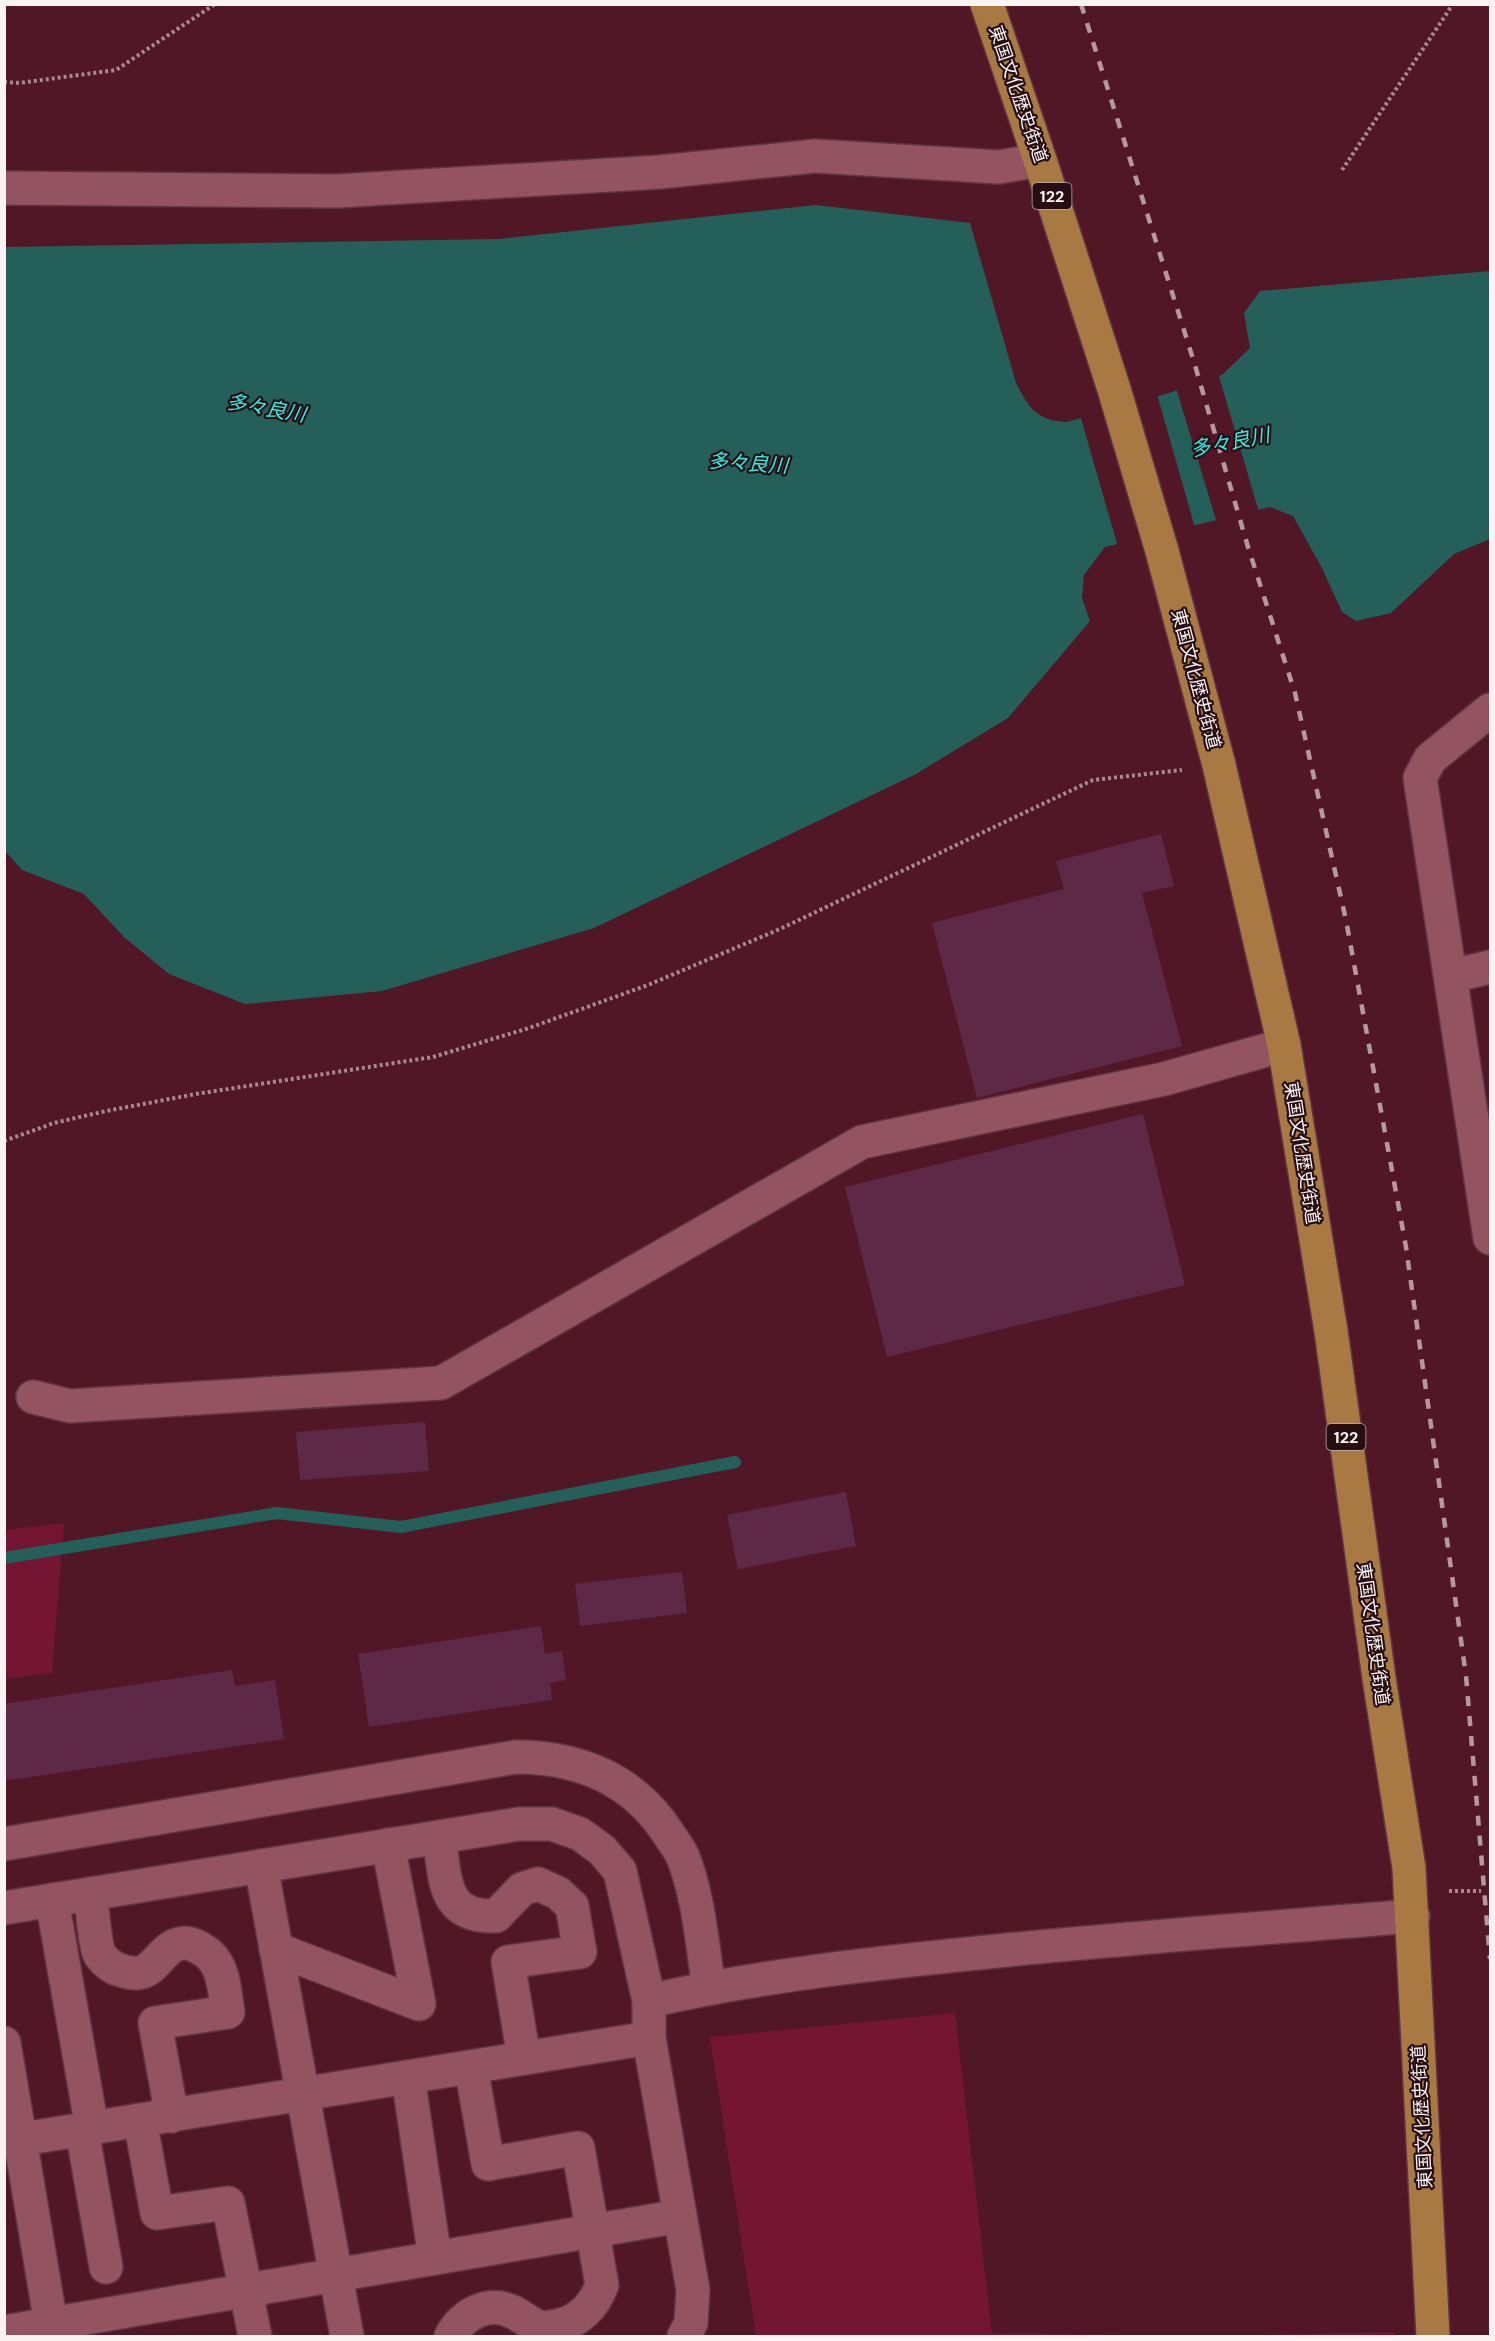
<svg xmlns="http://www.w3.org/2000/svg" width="1495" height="2341" viewBox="0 0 1495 2341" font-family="'DM Sans','Noto Sans JP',sans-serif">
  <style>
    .green { fill: #741534 }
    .water { fill: #255f5a }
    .pier { fill: #511727 }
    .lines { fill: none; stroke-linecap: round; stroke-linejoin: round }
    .stream { stroke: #255f5a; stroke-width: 12 }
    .building { fill: #5e2947 }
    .minor-casing { stroke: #603542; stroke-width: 36 }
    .highway-casing { stroke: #603542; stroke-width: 36 }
    .path { stroke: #a98991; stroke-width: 4; stroke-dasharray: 3 3; stroke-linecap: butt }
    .minor { stroke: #935360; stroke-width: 33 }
    .highway { stroke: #a97944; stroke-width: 33 }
    .rail { stroke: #b599a0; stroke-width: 4.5; stroke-dasharray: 10 10; stroke-linecap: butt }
    .labels { text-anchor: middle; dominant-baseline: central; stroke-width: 4.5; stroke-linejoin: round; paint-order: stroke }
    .shield { fill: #270e13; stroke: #bbaeb0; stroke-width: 1.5 }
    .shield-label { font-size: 16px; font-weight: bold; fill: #faf2f3 }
    .street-label { font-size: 18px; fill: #faf2f3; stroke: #270e13 }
    .water-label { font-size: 20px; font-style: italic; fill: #26f2e5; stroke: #270e13 }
  </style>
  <rect width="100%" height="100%" fill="#511727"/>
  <g class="green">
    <polygon points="64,1523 52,1673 5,1679 5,1530"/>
    <polygon points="955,2013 992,2333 1188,2336 756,2336 710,2037"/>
    <polygon points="1393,2332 1395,2336 1220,2336"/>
  </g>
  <path class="water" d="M816 205 970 223 1016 383C1029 408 1037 421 1067 422L1169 393 1222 375 1250 348 1244 313 1260 291 1490 271V539L1454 554 1391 613 1356 621 1342 612 1322 568 1293 516 1270 507 1105 547 1084 575 1082 598 1090 621 1008 718 916 774 594 928 382 991 245 1004 169 974 124 937 84 894 22 870 5 851V247L499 239Z"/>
  <g class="pier">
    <polygon points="1218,373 1259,512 1217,523 1176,388"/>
    <polygon points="1157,394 1195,528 1118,547 1080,415"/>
  </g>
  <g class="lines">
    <polyline class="stream" points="4,1558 277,1513 401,1527 735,1462"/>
  </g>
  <g class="building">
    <polygon points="1161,834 1174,886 1142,893 1182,1046 977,1098 932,923 1064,889 1056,861"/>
    <polygon points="1143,1114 1185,1285 887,1357 845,1187"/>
    <polygon points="425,1422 429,1471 300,1480 296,1432"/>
    <polygon points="846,1492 856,1546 738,1569 727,1515"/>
    <polygon points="682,1572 687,1613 580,1626 575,1584"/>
    <polygon points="541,1626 545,1654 562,1651 566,1680 550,1683 552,1700 369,1727 358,1654"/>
    <polygon points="232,1670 235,1686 275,1680 284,1739 4,1781 4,1704"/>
  </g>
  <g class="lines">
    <g class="minor-casing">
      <g id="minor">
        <polyline points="4,188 337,191 660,172 815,156 999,167 1040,160"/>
        <polyline points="1490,710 1430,759 1420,778 1490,1238"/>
        <polyline points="1452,976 1490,967"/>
        <polyline points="33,1397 70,1406 441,1383 862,1142 1164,1079 1284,1045"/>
        <path d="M439 1837C446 1878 441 1918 496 1916L522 1889 538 1884 558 1893 572 1906 580 1952 508 1962 524 2058"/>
        <path d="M4 1844 516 1757C578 1757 633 1779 668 1833 673 1841 679 1848 683 1857 699 1898 702 1944 709 1987"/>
        <polyline points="261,1866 347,2336"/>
        <path d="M90 1894C93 1909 94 1940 99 1953 103 1961 113 1968 120 1970 149 1980 151 1964 169 1949 175 1944 184 1942 191 1944 224 1956 223 1981 228 2012L155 2023 172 2116"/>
        <polyline points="52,1900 92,2128"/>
        <polyline points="4,1908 519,1824 552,1824 580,1834 602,1850 620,1871 649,2001 649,2038 693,2290 691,2323 684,2336"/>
        <polyline points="276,1949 419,2004 388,1845"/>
        <path d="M649 2001C766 1974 887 1962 1007 1950 1142 1937 1278 1927 1413 1916"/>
        <polyline points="4,2043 53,2336"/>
        <polyline points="408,2077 435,2258"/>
        <polyline points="140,2120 157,2213 228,2203 255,2336"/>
        <polyline points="82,2130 106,2267"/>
        <polyline points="4,2142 649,2038"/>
        <polyline points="4,2332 680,2216"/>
        <path d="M451 2336C463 2314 488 2300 513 2312 523 2317 531 2325 542 2328 546 2328 552 2327 556 2326 579 2322 594 2306 602 2285L578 2148 488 2164 471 2067"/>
      </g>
    </g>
    <g class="highway-casing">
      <polyline id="highway" points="987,4 1040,160 1114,389 1162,551 1219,765 1284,1045 1331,1331 1379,1678 1409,1868 1433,2336"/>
    </g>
    <g class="path">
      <polyline points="4,82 19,83 116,70 215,4"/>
      <polyline points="1342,170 1453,4"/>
      <polyline points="4,1141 54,1123 106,1111 196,1094 433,1057 529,1028 648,985 780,929 1093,780 1182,770"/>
      <polyline points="1449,1891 1481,1891"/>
    </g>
    <use href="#minor" class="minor"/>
    <use href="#highway" class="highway"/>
    <polyline class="rail" points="1081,4 1194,362 1248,547 1295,693 1346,920 1406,1247 1466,1676 1490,1959"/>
  </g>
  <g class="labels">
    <g class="shield">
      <rect x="1032.5" y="183" width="39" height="26" rx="4.5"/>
      <rect x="1326.5" y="1424" width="39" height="26" rx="4.5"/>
    </g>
    <g class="shield-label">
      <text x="1052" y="196">122</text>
      <text x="1346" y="1437">122</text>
    </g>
    <g class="street-label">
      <text transform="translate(1018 94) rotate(71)">東国文化歴史街道</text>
      <text transform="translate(1196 679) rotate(75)">東国文化歴史街道</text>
      <text transform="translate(1302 1153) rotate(81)">東国文化歴史街道</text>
      <text transform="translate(1373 1634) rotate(82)">東国文化歴史街道</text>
      <text transform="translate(1422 2117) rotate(-93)">東国文化歴史街道</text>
    </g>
    <g class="water-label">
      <text transform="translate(266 408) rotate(10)">多々良川</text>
      <text transform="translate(1230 442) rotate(-11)">多々良川</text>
      <text transform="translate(748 463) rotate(4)">多々良川</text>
    </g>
  </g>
  <rect width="1495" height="2341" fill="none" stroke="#faf2f3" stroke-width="12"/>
</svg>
